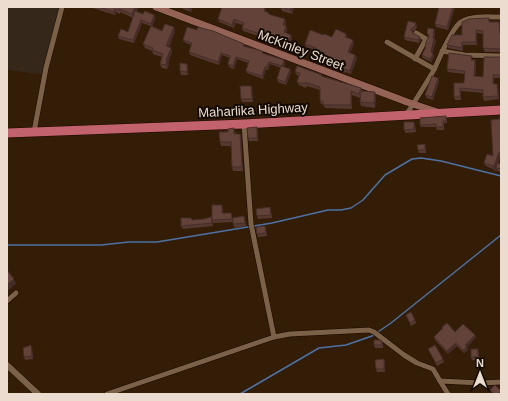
<svg xmlns="http://www.w3.org/2000/svg" width="508" height="401" viewBox="0 0 508 401" font-family="Arial,sans-serif">
  <style>
    .industrial { fill: #35271a }
    .lines { fill: none; stroke-linecap: round; stroke-linejoin: round }
    .stream { stroke: #4e72a5; stroke-width: 1.5 }
    .minor-casing { stroke: #1a0700; stroke-width: 6 }
    .tertiary-casing { stroke: #1a0700; stroke-width: 7 }
    .secondary-casing { stroke: #1a0700; stroke-width: 8 }
    .trunk-casing { stroke: #1a0700; stroke-width: 10 }
    .minor { stroke: #7a6148; stroke-width: 5 }
    .tertiary { stroke: #7a6148; stroke-width: 6 }
    .secondary { stroke: #956256; stroke-width: 7 }
    .trunk { stroke: #c2626c; stroke-width: 9 }
    .wall { fill: #553931 }
    .shaded-wall { fill: #452e28 }
    .building { fill: #634239; stroke: #452e28 }
    .labels { text-anchor: middle; dominant-baseline: central; stroke-width: 4; stroke-linejoin: round; paint-order: stroke }
    .street-label { font-size: 13px; fill: #ebdccf; stroke: #130a03 }
  </style>
  <rect width="100%" height="100%" fill="#331d06"/>
  <polygon class="industrial" points="7,7 62,7 45,75 7,70"/>
  <g class="lines">
    <g class="stream">
      <polyline points="7,245 101,245 129,242 157,242 272,223 328,210 341,210 351,208 363,200 385,175 412,159 421,158 441,161 501,176"/>
      <polyline points="240,394 319,348 346,345 372,336 391,323 501,235"/>
    </g>
    <g class="minor-casing">
      <g id="minor">
        <polyline points="387,42 434,69"/>
        <polyline points="442,51 465,55 501,56"/>
        <polyline points="415,59 426,39 416,33"/>
        <path d="M406 115C416 100 425 85 434 70 439 59 452 27 461 22 472 15 489 17 501 17"/>
        <polyline points="244,124 251,224 274,337 290,334 369,330 374,332 404,355 417,363 433,369 440,381"/>
        <polyline points="34,132 46,68 62,7"/>
        <polyline points="7,301 16,293"/>
        <polyline points="107,394 274,337"/>
        <polyline points="448,394 440,381 481,383 501,382"/>
      </g>
    </g>
    <g class="tertiary-casing">
      <polyline id="tertiary" points="7,365 38,394"/>
    </g>
    <g class="secondary-casing">
      <polyline id="secondary" points="156,7 407,102 437,112"/>
    </g>
    <g class="trunk-casing">
      <polyline id="trunk" points="7,133 244,124 501,110"/>
    </g>
    <use href="#minor" class="minor"/>
    <use href="#tertiary" class="tertiary"/>
    <use href="#secondary" class="secondary"/>
    <use href="#trunk" class="trunk"/>
  </g>
  <g class="wall">
    <polygon points="93,7 138,7 136,12 143,14 154,15 155,18 152,27 162,31 175,31 169,47 171,48 172,52 168,63 169,64 167,69 162,68 160,64 162,57 153,54 152,51 145,48 143,44 151,26 142,23 134,43 119,39 118,36 128,32 133,18 120,12 120,14 116,12 115,15 93,8"/>
    <polygon points="183,7 193,7 191,12 183,9"/>
    <polygon points="280,7 294,7 292,14 282,11"/>
    <polygon points="455,7 448,30 436,27 435,24"/>
    <polygon points="265,8 266,12 269,13 270,15 286,23 285,26 286,26 287,30 286,33 292,38 289,46 243,31 242,28 243,25 236,23 234,28 219,22 218,19"/>
    <polygon points="408,21 417,26 416,29 413,31 412,33 421,40 419,43 405,40 404,37"/>
    <polygon points="490,22 500,25 501,34 501,52 485,52 483,48 483,34 477,33 477,45 463,45 463,51 448,48 447,45"/>
    <polygon points="197,30 244,44 245,47 263,53 285,63 284,67 290,69 291,72 286,85 278,82 277,79 281,68 270,64 268,70 266,69 263,79 247,73 246,71 248,63 237,59 234,69 229,67 228,64 230,58 222,55 219,65 190,55 189,52 191,45 184,42 183,40"/>
    <polygon points="435,32 434,38 436,41 432,53 434,57 431,62 423,58 422,55 425,49 429,36"/>
    <polygon points="346,34 347,37 347,38 354,43 350,53 355,55 357,58 351,74 345,72 345,73 337,70 336,66 324,62 323,64 314,60 312,57 315,50 306,47 305,44 323,35 332,37"/>
    <polygon points="501,57 501,78 494,78 494,84 498,87 499,99 484,101 483,97 483,93 461,91 461,100 455,100 454,97 464,83 465,74 448,72 447,69 473,60 476,63 475,76 483,77"/>
    <polygon points="188,67 188,75 181,75 180,71"/>
    <polygon points="295,72 322,75 323,77 361,88 362,91 376,97 375,108 361,106 360,102 360,98 352,95 352,109 325,108 323,104 321,104 320,101 320,90 307,86 306,88 299,85 297,82 299,76 297,75"/>
    <polygon points="438,78 439,81 433,100 427,98 425,95"/>
    <polygon points="251,86 252,88 253,102 242,102 241,99"/>
    <polygon points="501,114 501,155 500,155 498,163 501,164 501,172 497,171 496,168 495,172 493,169 486,166 484,163 493,156"/>
    <polygon points="447,119 447,123 444,123 444,130 437,130 436,127 421,127 420,125"/>
    <polygon points="415,125 416,132 406,133 404,130"/>
    <polygon points="258,131 258,141 249,141 248,138"/>
    <polygon points="236,132 236,134 240,134 241,138 243,171 233,171 232,167 231,146 221,146 220,142"/>
    <polygon points="426,147 426,153 419,153 418,150"/>
    <polygon points="223,208 223,213 231,213 232,216 233,222 213,223 212,220"/>
    <polygon points="271,211 272,218 258,219 257,216"/>
    <polygon points="245,219 246,226 235,228 233,224"/>
    <polygon points="192,220 212,220 213,226 183,229 181,226"/>
    <polygon points="265,226 266,229 267,236 258,237 257,234"/>
    <polygon points="406,315 415,320 416,323 411,326"/>
    <polygon points="442,327 455,332 475,335 476,337 467,347 468,350 464,353 457,346 448,354 435,340 434,337 442,329"/>
    <polygon points="383,344 383,348 375,348 374,345"/>
    <polygon points="32,348 33,359 25,360 24,357"/>
    <polygon points="428,349 443,359 444,362 437,366"/>
    <polygon points="479,352 479,360 472,360 471,357"/>
    <polygon points="385,362 385,372 377,372 376,369"/>
  </g>
  <g class="shaded-wall">
    <polygon points="135,7 138,8 134,18 132,14"/>
    <polygon points="190,7 193,7 191,12 189,9"/>
    <polygon points="291,7 294,7 292,14 290,10"/>
    <polygon points="453,7 455,7 448,30 447,27"/>
    <polygon points="115,9 116,12 115,15 113,12"/>
    <polygon points="154,15 155,18 152,27 151,24"/>
    <polygon points="234,19 236,23 234,28 232,25"/>
    <polygon points="285,19 286,23 284,29 283,25"/>
    <polygon points="141,20 142,23 134,43 133,40"/>
    <polygon points="499,22 500,25 501,37 500,34"/>
    <polygon points="416,23 417,26 416,29 415,26"/>
    <polygon points="286,26 287,30 285,36 284,32"/>
    <polygon points="174,27 175,31 168,50 166,46"/>
    <polygon points="434,29 435,32 434,39 434,38 436,41 432,56 431,52"/>
    <polygon points="476,30 477,33 477,45 476,42"/>
    <polygon points="291,35 292,38 289,46 288,43"/>
    <polygon points="420,37 421,40 419,43 418,40"/>
    <polygon points="353,40 354,43 349,56 348,52"/>
    <polygon points="462,42 463,45 463,51 462,48"/>
    <polygon points="171,48 172,52 168,63 169,64 167,69 166,65 166,60"/>
    <polygon points="221,53 222,55 219,65 218,62"/>
    <polygon points="433,54 434,57 431,62 430,59"/>
    <polygon points="355,55 357,58 351,74 350,71"/>
    <polygon points="236,57 237,59 234,69 233,66"/>
    <polygon points="284,60 285,63 283,69 282,66"/>
    <polygon points="475,60 476,63 475,79 474,76"/>
    <polygon points="269,62 270,64 268,70 267,67"/>
    <polygon points="187,64 188,67 188,75 187,72"/>
    <polygon points="265,67 266,69 263,79 262,76"/>
    <polygon points="290,69 291,72 286,85 285,82"/>
    <polygon points="493,75 494,78 494,87 493,84"/>
    <polygon points="438,78 439,81 433,100 432,97"/>
    <polygon points="497,84 498,87 499,99 498,96"/>
    <polygon points="251,86 252,88 253,102 252,99"/>
    <polygon points="460,88 461,91 461,100 460,97"/>
    <polygon points="351,91 352,95 352,109 351,105"/>
    <polygon points="375,92 376,97 375,108 374,103"/>
    <polygon points="414,122 415,125 416,132 414,129"/>
    <polygon points="257,127 258,131 258,141 257,138"/>
    <polygon points="240,134 241,138 243,171 242,167"/>
    <polygon points="499,152 500,155 495,172 493,169"/>
    <polygon points="14,279 16,284 7,291 7,285"/>
    <polygon points="475,335 476,337 466,348 465,345"/>
    <polygon points="456,343 457,346 448,354 447,351"/>
    <polygon points="31,345 32,348 33,359 32,356"/>
    <polygon points="467,347 468,350 464,353 463,350"/>
    <polygon points="384,359 385,362 385,372 384,369"/>
  </g>
  <g class="building">
    <polygon points="100,7 135,7 132,14 119,9 118,10 115,9 113,12"/>
    <polygon points="184,7 190,7 189,9"/>
    <polygon points="222,7 263,7 265,8 264,11 269,13 268,14 285,19 283,25 286,26 284,32 291,35 288,43 242,28 244,23 234,19 232,25 218,19"/>
    <polygon points="282,7 291,7 290,10"/>
    <polygon points="439,7 453,7 447,27 435,24"/>
    <polygon points="135,11 143,14 145,11 154,15 151,24 141,20 133,40 118,36 121,29 128,32"/>
    <polygon points="489,18 489,22 499,22 500,34 501,34 501,50 500,49 483,48 483,31 476,30 476,42 462,42 462,48 447,45 452,35 462,35 462,22 469,19"/>
    <polygon points="408,21 416,23 415,26 412,28 411,30 413,33 420,37 418,40 404,37"/>
    <polygon points="165,24 174,27 166,46 171,48 166,60 167,60 166,65 160,64 163,54 152,50 153,48 143,44 151,26 162,31"/>
    <polygon points="187,27 197,30 198,27 213,31 244,44 243,46 259,50 263,52 262,53 284,60 282,66 269,62 267,67 265,67 262,76 246,71 249,61 236,57 233,66 228,64 230,56 221,53 218,62 189,52 192,43 183,40"/>
    <polygon points="428,28 434,29 433,38 434,38 431,52 433,54 430,59 422,55 425,49 426,42 429,36 427,33"/>
    <polygon points="336,29 346,34 345,37 353,40 348,52 355,55 350,71 344,69 344,70 336,67 337,64 323,58 322,60 312,57 316,48 305,44 310,30 323,35 324,34 332,37"/>
    <polygon points="449,53 472,56 471,60 475,60 474,76 483,77 484,57 501,57 501,75 493,75 493,84 497,84 498,96 483,97 483,90 460,88 460,97 454,97 454,83 464,83 465,71 447,69"/>
    <polygon points="180,63 187,64 187,72 180,71"/>
    <polygon points="281,66 290,69 285,82 277,79"/>
    <polygon points="297,66 322,75 321,76 361,88 359,94 351,91 351,105 323,105 323,101 320,101 320,87 305,82 305,84 297,82 300,73 295,72"/>
    <polygon points="432,76 438,78 432,97 425,95"/>
    <polygon points="240,86 251,86 252,99 241,99"/>
    <polygon points="361,91 375,92 374,103 360,102"/>
    <polygon points="500,114 501,114 501,152 499,152 493,169 493,166 484,163 487,154 493,156 491,120 500,119"/>
    <polygon points="446,116 446,121 443,121 443,127 436,127 436,124 420,125 420,118"/>
    <polygon points="404,122 414,122 414,129 404,130"/>
    <polygon points="257,127 257,138 248,138 247,128"/>
    <polygon points="234,128 234,134 240,134 242,167 232,167 231,142 220,142 219,132 228,132 228,129"/>
    <polygon points="425,144 425,150 418,150 417,145"/>
    <polygon points="497,163 501,164 501,169 496,168"/>
    <polygon points="212,205 222,205 222,213 231,213 232,219 212,220"/>
    <polygon points="270,207 271,215 257,216 256,209"/>
    <polygon points="244,216 245,223 233,224 233,218"/>
    <polygon points="211,217 212,223 181,226 181,218 191,218 192,220 204,219"/>
    <polygon points="265,226 266,233 257,234 256,227"/>
    <polygon points="7,270 14,279 7,285"/>
    <polygon points="411,312 415,320 410,323 406,315"/>
    <polygon points="447,323 455,332 463,324 475,335 465,345 467,347 463,350 456,343 447,351 434,337 443,328 442,327"/>
    <polygon points="374,340 380,340 382,341 382,345 374,345"/>
    <polygon points="31,345 32,356 24,357 23,348"/>
    <polygon points="435,345 443,359 436,363 428,349"/>
    <rect x="471" y="349" width="7" height="8"/>
    <polygon points="384,359 384,369 376,369 375,360"/>
    <polygon points="495,385 501,391 498,394 494,394 490,390"/>
  </g>
  <g class="labels">
    <g class="street-label">
      <text transform="translate(301 50) rotate(21)">McKinley Street</text>
      <text transform="translate(253 110) rotate(-3)">Maharlika Highway</text>
    </g>
  </g>
  <rect width="508" height="401" fill="none" stroke="#ebdccf" stroke-width="16"/>
  <g transform="translate(480 373)" stroke="#130a03" stroke-width="3" paint-order="stroke">
  <path d="M0-3L7 15L0 10L-7 15Z" fill="#ebdccf"/>
  <text y="-6" font-size="11" font-weight="bold" text-anchor="middle" fill="#ebdccf">N</text>
  </g>
</svg>
